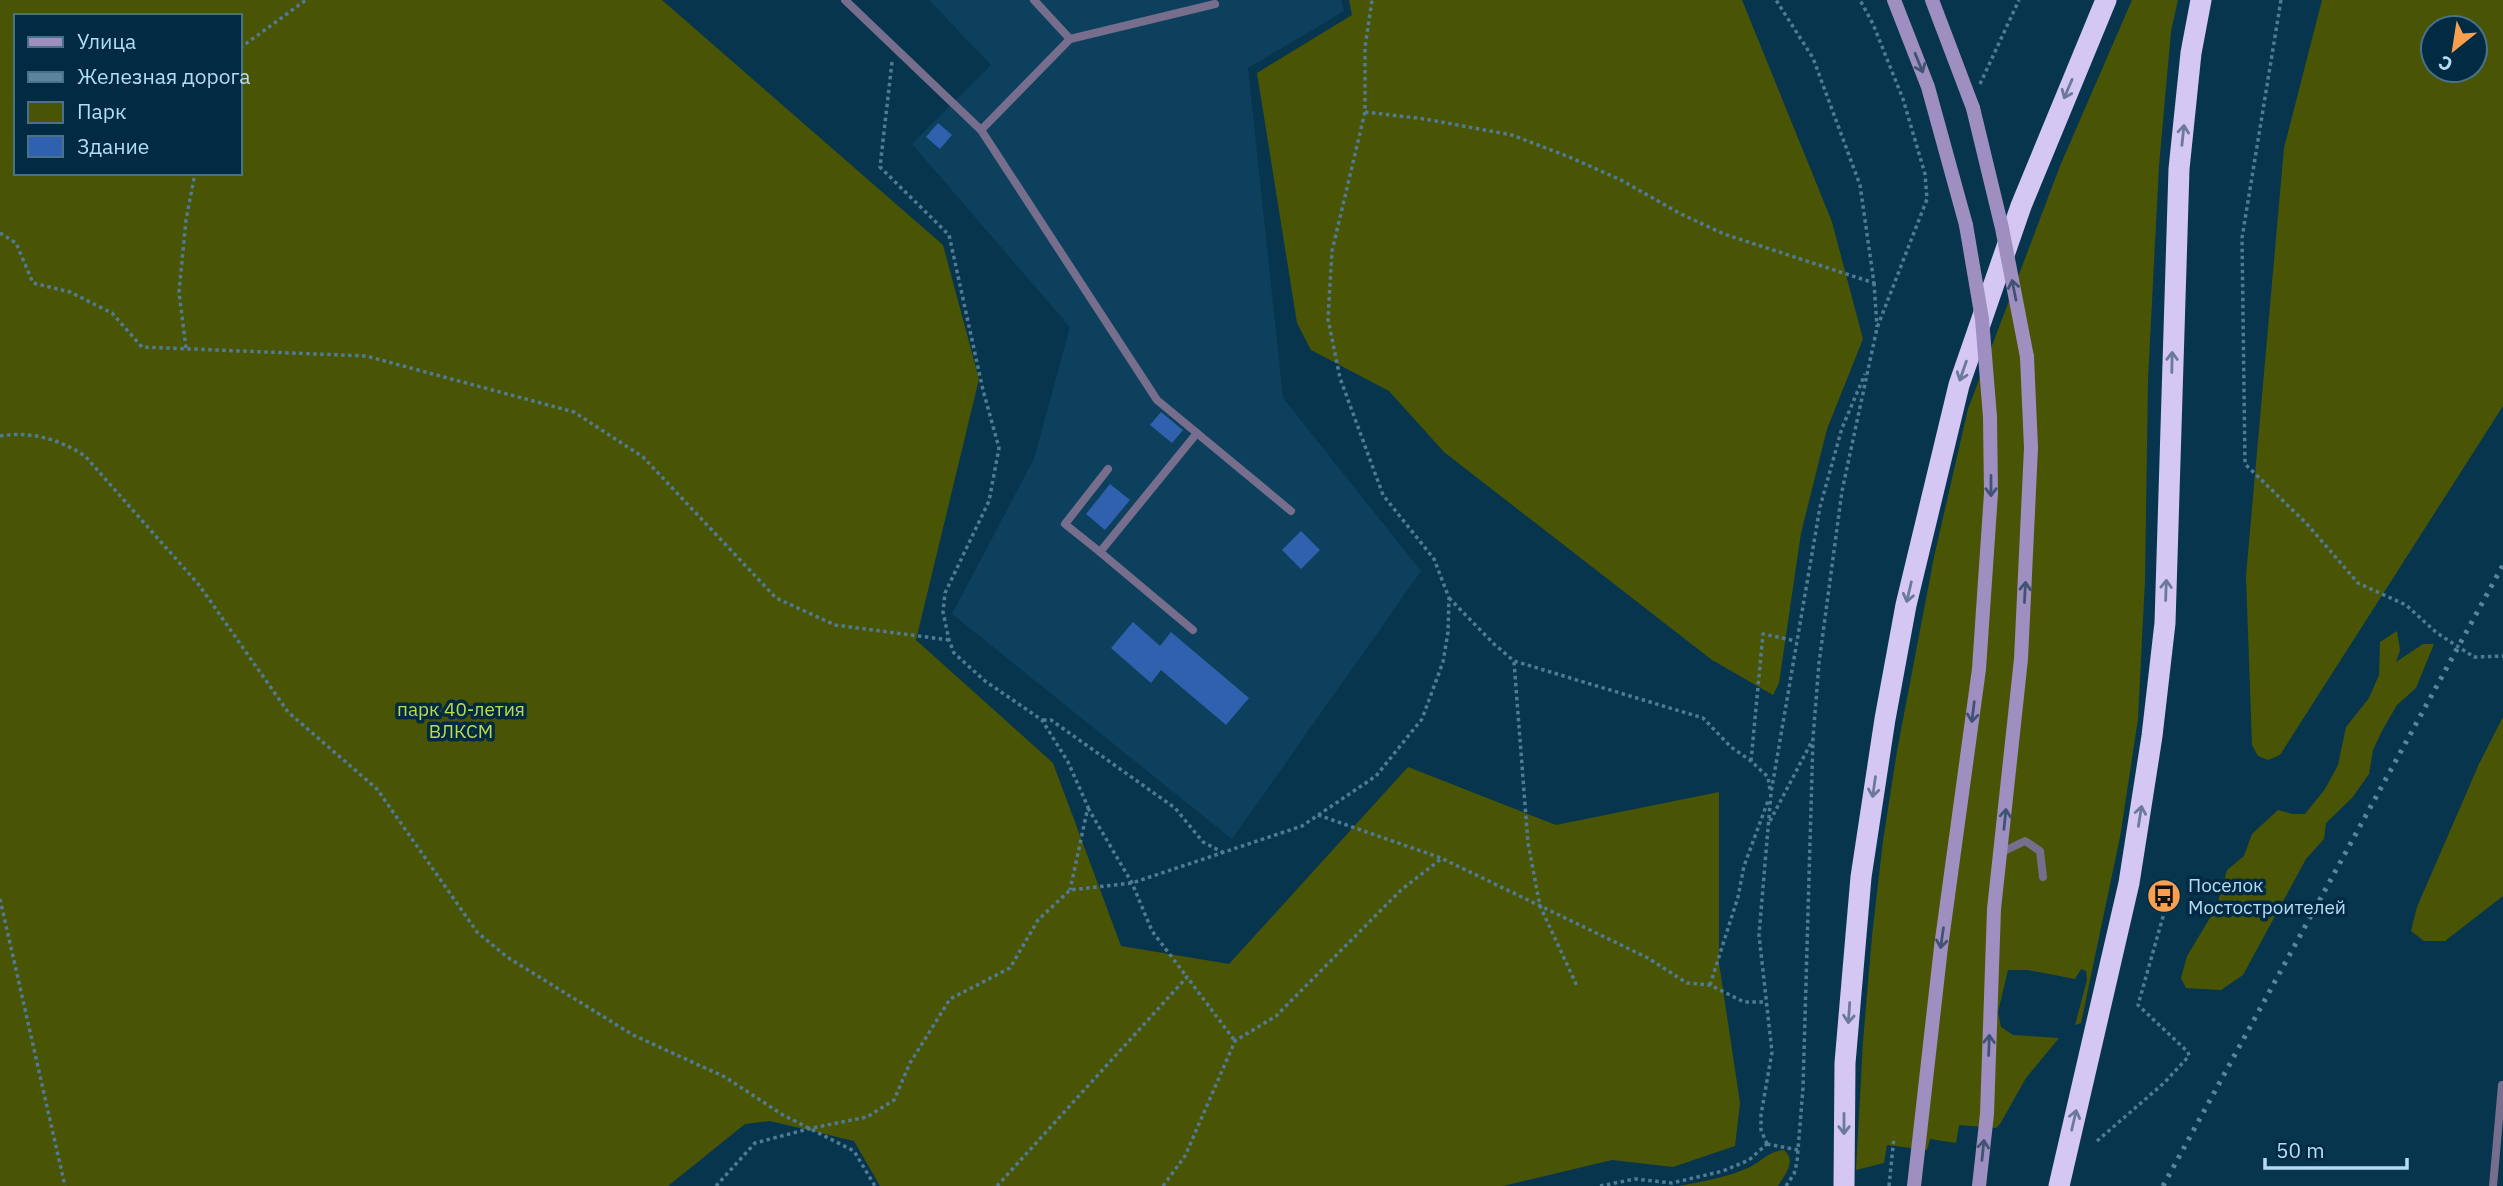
<svg xmlns="http://www.w3.org/2000/svg" width="2503" height="1186" viewBox="0 0 2503 1186" font-family="'IBM Plex Sans',sans-serif">
  <style>
    .built { fill: #0d405c }
    .green { fill: #495505; fill-rule: evenodd }
    .building { fill: #2f61af }
    .lines { fill: none; stroke-linecap: round; stroke-linejoin: round }
    .path { stroke: #517a94; stroke-width: 3.5; stroke-dasharray: 3.5 3.5; stroke-linecap: butt }
    .lane { stroke: #776e8d; stroke-width: 8 }
    .secondary { stroke: #9f8fc0; stroke-width: 14 }
    .highway { stroke: #d4c7f4; stroke-width: 21 }
    .rail { stroke: #5b849d; stroke-width: 5; stroke-dasharray: 3.5 7; stroke-linecap: butt }
    .secondary-bridge { stroke: #9f8fc0; stroke-width: 14 }
    .oneway { stroke: #405375 }
    .oneway2 { stroke: #6a799c }
    .labels { text-anchor: middle; dominant-baseline: central; stroke-width: 7; stroke-linejoin: round; paint-order: stroke }
    .park-label { font-size: 19px; fill: #bfd84c; stroke: #002b43 }
    .poi-label { font-size: 19px; fill: #b6dbf5; stroke: #002b43; text-anchor: start }
  </style>
  <rect width="100%" height="100%" fill="#08354e"/>
  <polygon class="built" points="929,0 1341,0 1344,11 1248,68 1283,398 1421,571 1232,839 952,614 1034,459 1070,327 912,144 991,65"/>
  <g class="green">
    <path d="M0 0H662L943 245 979 379 916 640 1053 763 1121 946 1229 964 1408 767 1556 825 1719 792V963L1740 1103 1735 1146 1673 1167 1612 1160 1503 1186H880L854 1141 770 1121 745 1124 668 1186H0ZM16 16H240V173H16Z"/>
    <polygon points="1349,0 1742,0 1832,222 1863,339 1827,429 1801,533 1779,683 1773,695 1712,660 1444,452 1389,391 1311,350 1297,323 1257,73 1352,15"/>
    <polygon points="2132,0 2178,0 2171,31 2159,166 2148,379 2145,580 2138,719 2120,837 2081,1023 2075,1025 2087,980 2086,971 2081,969 2075,979 2028,970 2008,970 1998,1012 2001,1027 2013,1035 2059,1038 2026,1078 2000,1124 1996,1128 1959,1125 1956,1143 1930,1139 1927,1150 1887,1145 1884,1163 1856,1170 1863,1042 1872,936 1883,841 1897,751 1934,557 1968,409 2060,166"/>
    <path d="M2322 0H2503V406L2280 755 2268 760 2258 756 2252 745 2246 576 2284 148ZM2433 28H2475V70H2433Z"/>
    <polygon points="2397,631 2400,650 2396,662 2423,644 2434,644 2416,688 2397,705 2383,729 2373,750 2369,774 2352,798 2326,823 2324,839 2306,859 2243,975 2221,990 2186,988 2181,978 2187,956 2216,908 2227,870 2244,856 2252,834 2278,810 2292,814 2305,814 2325,789 2338,765 2346,727 2369,698 2379,675 2380,642"/>
    <polygon points="2503,717 2503,896 2445,941 2424,941 2411,931 2417,907 2479,764"/>
    <path d="M1784 1150C1797 1161 1785 1174 1778 1186H1679C1701 1182 1729 1177 1750 1167 1762 1161 1769 1151 1784 1150Z"/>
  </g>
  <g class="building">
    <polygon points="938,123 952,135 940,149 926,137"/>
    <polygon points="1161,412 1183,430 1172,443 1150,425"/>
    <polygon points="1110,484 1130,500 1105,530 1086,514"/>
    <polygon points="1301,531 1320,550 1301,569 1282,550"/>
    <polygon points="1133,622 1160,646 1171,632 1249,698 1226,725 1161,670 1151,683 1111,648"/>
  </g>
  <g class="lines">
    <g class="path">
      <polyline points="2281,0 2242,238 2245,464 2307,524 2358,583 2406,605 2437,633 2474,657 2503,656"/>
      <polyline points="240,48 306,0"/>
      <polyline points="892,62 880,167 949,235 983,390 999,448 989,501 945,593 943,612 949,640 954,653 985,681 1042,720 1068,762 1088,807 1070,890"/>
      <polyline points="1980,84 2019,0"/>
      <polyline points="1365,112 1425,119 1512,135 1567,156 1621,180 1681,214 1724,234 1874,283 1860,185 1813,58 1776,0"/>
      <polyline points="0,233 16,243 33,283 70,292 112,313 142,347 366,356 574,412 643,457 776,598 835,625 949,640"/>
      <polyline points="1874,283 1877,327"/>
      <polyline points="186,348 179,292 186,220 195,173"/>
      <path d="M0 436C31 431 59 439 85 456L199 585 288 712 377 789 477 932 507 957 633 1035 725 1077 783 1115 854 1151 875 1186"/>
      <polyline points="1449,598 1494,644 1514,661 1703,718 1731,747 1751,761 1768,777 1770,790"/>
      <polyline points="1514,662 1528,843 1540,906 1577,986"/>
      <polyline points="1043,720 1051,720 1175,808 1203,842 1224,853"/>
      <polyline points="1751,761 1763,634 1796,641"/>
      <polyline points="1088,808 1132,883 1152,931 1187,977"/>
      <polyline points="1318,815 1441,858 1648,958 1687,983 1710,985 1744,1002 1766,1002"/>
      <polyline points="1770,821 1812,741"/>
      <polyline points="0,899 65,1186"/>
      <polyline points="1710,985 1738,897 1744,866 1768,801"/>
      <polyline points="2097,1141 2164,1083 2189,1056 2188,1052 2138,1005 2166,906"/>
      <polyline points="1767,1144 1761,1130 1761,1115 1772,1052 1759,935 1771,793 1820,507 1842,428 1865,374"/>
      <polyline points="1767,1144 1798,1150"/>
      <polyline points="716,1186 755,1143 812,1128 867,1117 894,1100 910,1063 950,999 1010,968 1038,920 1070,890 1132,883 1302,826 1376,776 1422,719 1443,662 1448,632 1449,598 1434,559 1383,495 1340,378 1328,319 1332,251 1365,112 1365,47 1372,0"/>
      <polyline points="997,1186 1187,977 1235,1041"/>
      <polyline points="1163,1186 1185,1156 1235,1041 1276,1016 1401,890 1441,859"/>
      <polyline points="1600,1186 1635,1179 1672,1183 1723,1171 1749,1160 1767,1144"/>
      <polyline points="1786,1186 1794,1174 1797,1162 1803,1088 1813,738 1819,663 1842,491 1877,328 1927,199 1925,174 1903,99 1873,24 1860,0"/>
      <polyline points="1889,1186 1894,1137"/>
    </g>
    <g class="lane">
      <polyline points="845,0 981,130 1157,400 1291,511"/>
      <polyline points="1034,0 1070,39"/>
      <polyline points="981,130 1070,39 1215,4"/>
      <polyline points="1100,552 1065,524 1108,469"/>
      <polyline points="1193,630 1100,552 1197,433"/>
      <polyline points="2002,852 2025,841 2040,851 2043,877"/>
      <polyline points="2493,1186 2502,1085"/>
    </g>
    <g class="secondary">
      <polyline points="1894,0 1928,87 1966,225"/>
      <polyline points="1932,0 1973,108"/>
      <polyline points="1914,1186 1941,947 1979,669 1991,493 1990,417"/>
      <polyline points="1979,1186 1987,1114 1994,909 2021,659 2031,448 2027,357"/>
    </g>
    <g class="highway">
      <polyline points="1844,1186 1845,1063 1861,877 1885,719 1906,605 1959,385 2021,206 2106,0"/>
      <polyline points="2059,1186 2129,883 2152,736 2165,623 2179,169 2191,53 2201,0"/>
    </g>
    <polyline class="rail" points="2163,1186 2503,565"/>
    <g class="secondary-bridge">
      <polyline points="1973,108 2002,228 2027,357"/>
      <polyline points="1966,225 1982,319 1990,417"/>
    </g>
  </g>
  <defs><path id="oneway-shaft" d="M-6 0H5M1.5-3L5.5 0L1.5 3" fill="none" stroke-width="1.6" stroke-linecap="round" stroke-linejoin="round" transform="scale(1.75)"/></defs>
  <g class="oneway">
    <use href="#oneway-shaft" transform="translate(1919 63) rotate(68)"/>
    <use href="#oneway-shaft" transform="translate(2014 290) rotate(-101)"/>
    <use href="#oneway-shaft" transform="translate(1991 486) rotate(90)"/>
    <use href="#oneway-shaft" transform="translate(2025 592) rotate(-87)"/>
    <use href="#oneway-shaft" transform="translate(1973 712) rotate(97)"/>
    <use href="#oneway-shaft" transform="translate(2005 819) rotate(-84)"/>
    <use href="#oneway-shaft" transform="translate(1942 938) rotate(98)"/>
    <use href="#oneway-shaft" transform="translate(1989 1045) rotate(-88)"/>
    <use href="#oneway-shaft" transform="translate(1983 1150) rotate(-84)"/>
  </g>
  <g class="oneway2">
    <use href="#oneway-shaft" transform="translate(2068 89) rotate(113)"/>
    <use href="#oneway-shaft" transform="translate(2183 135) rotate(-84)"/>
    <use href="#oneway-shaft" transform="translate(2172 362) rotate(-89)"/>
    <use href="#oneway-shaft" transform="translate(1963 371) rotate(109)"/>
    <use href="#oneway-shaft" transform="translate(2166 590) rotate(-88)"/>
    <use href="#oneway-shaft" transform="translate(1909 592) rotate(103)"/>
    <use href="#oneway-shaft" transform="translate(1874 787) rotate(98)"/>
    <use href="#oneway-shaft" transform="translate(2140 816) rotate(-81)"/>
    <use href="#oneway-shaft" transform="translate(1849 1013) rotate(94)"/>
    <use href="#oneway-shaft" transform="translate(2074 1120) rotate(-77)"/>
    <use href="#oneway-shaft" transform="translate(1844 1124) rotate(90)"/>
  </g>
  <defs>
    <g id="bus-disc" transform="scale(1.75)"><circle r="9.5" fill="#fa9f50" stroke="#002b43"/><path d="M-5-6H5V4H4V6H2V4H-2V6H-4V4H-5ZM-3.5-4V0h7V-4ZM-3.5 1.2v1.5H-2V1.2ZM2 1.2v1.5H3.5V1.2Z" fill="#111"/></g>
  </defs>
  <g fill-rule="evenodd">
    <use href="#bus-disc" x="2164" y="896"/>
  </g>
  <g class="labels">
    <g class="park-label">
      <text x="461" y="709">парк 40-летия<tspan x="461" dy="22">ВЛКСМ</tspan></text>
    </g>
    <g class="poi-label">
      <text x="2188" y="885">Поселок<tspan x="2188" dy="22">Мостостроителей</tspan></text>
    </g>
  </g>
  <rect x="14" y="14" width="228" height="161" fill="#002b43" stroke="#49718a" stroke-width="2"/>
  <rect x="28" y="37" width="35" height="10" fill="#9f8fc0" stroke="#49718a" stroke-width="2"/>
  <text x="77" y="49" font-size="21" fill="#b6dbf5">Улица</text>
  <rect x="28" y="72" width="35" height="10" fill="#5b849d" stroke="#49718a" stroke-width="2"/>
  <text x="77" y="84" font-size="21" fill="#b6dbf5">Железная дорога</text>
  <rect x="28" y="102" width="35" height="21" fill="#495505" stroke="#49718a" stroke-width="2"/>
  <text x="77" y="119" font-size="21" fill="#b6dbf5">Парк</text>
  <rect x="28" y="136" width="35" height="21" fill="#2f61af" stroke="#49718a" stroke-width="2"/>
  <text x="77" y="154" font-size="21" fill="#b6dbf5">Здание</text>
  <g transform="translate(2454 49) rotate(210)"><circle r="33" fill="#002b43" stroke="#49718a" stroke-width="2"/>
  <path d="M0-5L12 26L0 18L-12 26Z" fill="#fa9f50"/>
  <text y="-10" font-size="19" font-weight="bold" text-anchor="middle" fill="#b6dbf5">С</text>
  </g>
  <path d="M2265 1158v10h142v-10" fill="none" stroke="#b6dbf5" stroke-width="3.5"/>
  <text x="2276" y="1158" font-size="21" fill="#b6dbf5" stroke="#002b43" stroke-width="5" paint-order="stroke">50 m</text>
</svg>
